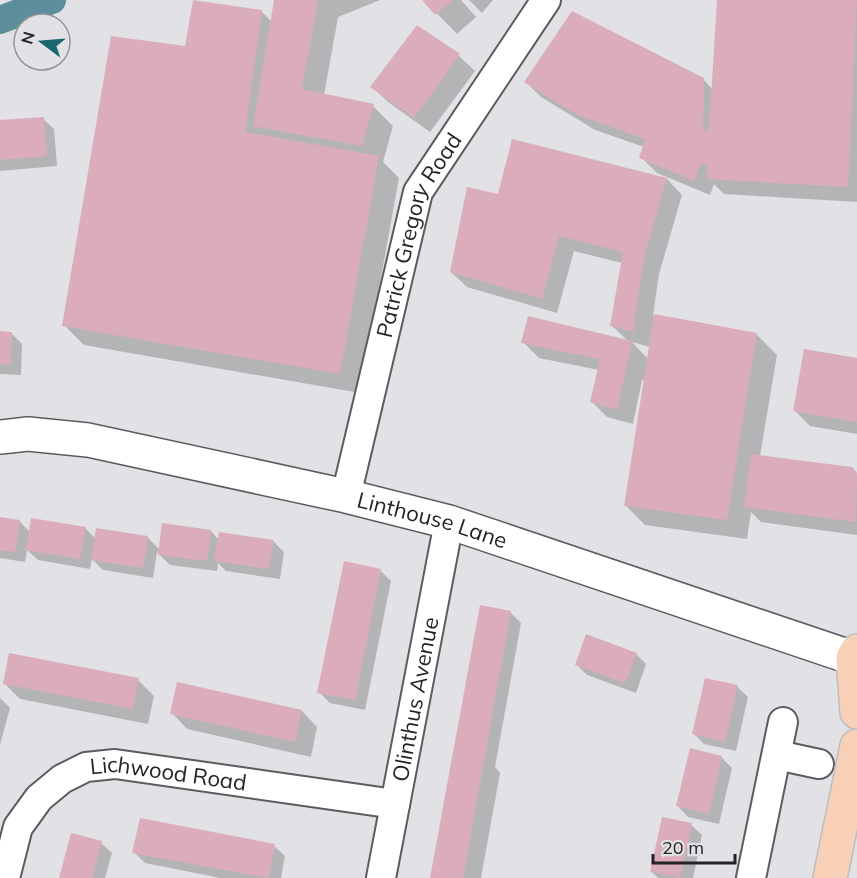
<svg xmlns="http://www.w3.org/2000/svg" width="857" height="878" viewBox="0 0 857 878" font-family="Mulish,sans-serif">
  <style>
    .shadow { fill: #0003; fill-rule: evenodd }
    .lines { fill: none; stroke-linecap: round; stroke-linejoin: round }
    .canal { stroke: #5c8e9c; stroke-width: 28 }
    .building { fill: #dbadba }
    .minor-casing { stroke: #5c5b5e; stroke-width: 32 }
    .tertiary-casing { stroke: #5c5b5e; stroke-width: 36 }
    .primary-casing { stroke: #bdbdbe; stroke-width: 36 }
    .minor { stroke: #fff; stroke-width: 28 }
    .tertiary { stroke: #fff; stroke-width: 33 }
    .primary { stroke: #f8d0b8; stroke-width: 33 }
    .labels { text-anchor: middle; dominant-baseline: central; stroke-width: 5; stroke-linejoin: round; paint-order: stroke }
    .street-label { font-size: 22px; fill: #242426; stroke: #e2e1e5 }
  </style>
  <rect width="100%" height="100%" fill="#e2e1e5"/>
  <g class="shadow">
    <polygon points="275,0 380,0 338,17 324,95 373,106 393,126 383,162 399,178 360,393 84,345 64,325 187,48 261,11 272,22"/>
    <polygon points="424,0 461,0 476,17 457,34"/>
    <polygon points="469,0 493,0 482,13"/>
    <polygon points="719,0 857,0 857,202 724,194 714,184 710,195 657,173 641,157 644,147 595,130 541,97 526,82 703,79 713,90"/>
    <polygon points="418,27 459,56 475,71 430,132 388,102 372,87"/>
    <polygon points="43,119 54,129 57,166 0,171 0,122"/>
    <path d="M667 179 682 195 659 274 653 316 756 334 777 355 760 456 852 468 857 474V535L761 522 751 512 747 539 645 525 625 505 645 380H642L633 424 607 417 591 401 599 370 539 358 523 342 628 341 612 326 622 263 574 251 557 313 467 287 451 272 499 196ZM632 342 650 347 648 359Z"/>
    <polygon points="0,333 11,333 22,344 21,375 0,374"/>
    <polygon points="857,359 857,434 810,426 795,411"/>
    <polygon points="0,518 19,521 30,532 85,528 96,539 147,537 160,550 211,531 219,540 273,541 284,552 280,579 226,571 218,563 217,571 170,565 157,552 153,578 103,570 92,559 90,569 38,560 27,550 25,562 0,558"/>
    <polygon points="380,570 391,581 365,710 330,703 319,692"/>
    <polygon points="510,612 521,623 495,767 500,773 481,878 432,878"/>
    <polygon points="636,654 646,664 636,693 587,675 576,664"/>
    <polygon points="138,680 154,696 148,724 20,699 5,684"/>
    <polygon points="737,687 748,697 736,751 704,744 694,734"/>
    <polygon points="0,698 10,708 0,745"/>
    <polygon points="302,711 317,727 311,757 187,729 172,713"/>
    <polygon points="721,757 732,768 719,824 688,817 678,806"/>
    <polygon points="691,825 702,835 693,878 658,878 652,872"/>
    <polygon points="101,843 112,853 105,878 61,878"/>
    <polygon points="274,846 285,856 281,878 220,878 145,863 134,852"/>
  </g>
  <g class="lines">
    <polyline class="canal" points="0,20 52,0"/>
  </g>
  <g class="building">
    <polygon points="193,0 262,10 245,132 379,156 340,374 62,326 111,36 185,46"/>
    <polygon points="274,0 318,0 302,89 374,104 362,146 253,126"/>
    <polygon points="422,0 453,0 435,15"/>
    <polygon points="717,0 857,0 848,187 706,179 708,164 700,164 694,181 639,158 645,139 577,115 524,82 572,11 704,78 703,131 709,131"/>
    <polygon points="417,25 460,54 414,118 370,87"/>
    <polygon points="44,117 47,156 0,160 0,120"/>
    <polygon points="512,139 667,178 644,258 633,332 610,326 623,252 559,236 542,299 450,272 467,187 498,194"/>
    <polygon points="654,314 757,333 727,520 624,506"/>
    <polygon points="528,316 632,341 617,410 590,402 600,359 521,343"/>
    <polygon points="0,331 12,332 11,365 0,364"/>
    <polygon points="804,349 857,358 857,422 793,411"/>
    <polygon points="751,454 852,467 857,473 856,522 744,507"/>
    <polygon points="0,517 20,520 15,552 0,550"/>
    <polygon points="31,518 86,527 80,559 26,550"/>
    <polygon points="162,523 211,530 207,561 158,555"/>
    <polygon points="96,528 148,536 143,568 91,560"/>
    <polygon points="219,532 274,540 269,569 214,561"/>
    <polygon points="344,561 381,569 355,700 317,693"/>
    <polygon points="480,605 511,611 463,878 430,878"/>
    <polygon points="586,634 637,653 625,683 575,665"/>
    <polygon points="9,653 139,678 133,709 3,684"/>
    <polygon points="705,678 738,685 725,742 692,734"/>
    <polygon points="177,682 302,710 295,742 170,714"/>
    <polygon points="690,748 722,756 709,814 676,806"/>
    <polygon points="662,817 692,823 680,878 650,872"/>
    <polygon points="140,818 275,844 268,878 132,853"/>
    <polygon points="71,833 102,841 92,878 59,878"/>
  </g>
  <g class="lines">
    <g class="minor-casing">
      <g id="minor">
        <path id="s1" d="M346 496 418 192 546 0"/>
        <polyline points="777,755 819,764"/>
        <path id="s2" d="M5 878 18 827 39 798 62 779 86 767 115 764 395 804"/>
        <path id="s3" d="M381 878 449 522"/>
        <polyline points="751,878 783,722"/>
      </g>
    </g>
    <g class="tertiary-casing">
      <g id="tertiary">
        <path id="s4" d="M0 437 28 434 88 440 346 496 449 522 853 658"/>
      </g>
    </g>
    <g class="primary-casing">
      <g id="primary">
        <polyline points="857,651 853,658 857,712"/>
        <polyline points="830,878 857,746"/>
      </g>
    </g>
    <use href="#minor" class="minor"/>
    <use href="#tertiary" class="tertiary"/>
    <use href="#primary" class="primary"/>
  </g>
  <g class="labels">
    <g class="street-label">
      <text stroke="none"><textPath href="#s1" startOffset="272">Patrick Gregory Road</textPath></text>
      <text stroke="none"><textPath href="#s4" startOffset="442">Linthouse Lane</textPath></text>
      <text stroke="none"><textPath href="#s3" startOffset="182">Olinthus Avenue</textPath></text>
      <text stroke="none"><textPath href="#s2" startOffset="228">Lichwood Road</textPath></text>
    </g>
  </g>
  <g transform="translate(42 42) rotate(286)"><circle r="28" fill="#e2e1e5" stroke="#969599" stroke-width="1.5"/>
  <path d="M0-4.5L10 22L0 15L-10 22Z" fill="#1b6770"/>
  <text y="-9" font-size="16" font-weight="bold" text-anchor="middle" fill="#242426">N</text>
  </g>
  <path d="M653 854v9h82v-9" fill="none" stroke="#242426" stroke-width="3"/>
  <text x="662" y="854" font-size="18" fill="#242426" stroke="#e2e1e5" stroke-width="4.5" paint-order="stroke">20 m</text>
</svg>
